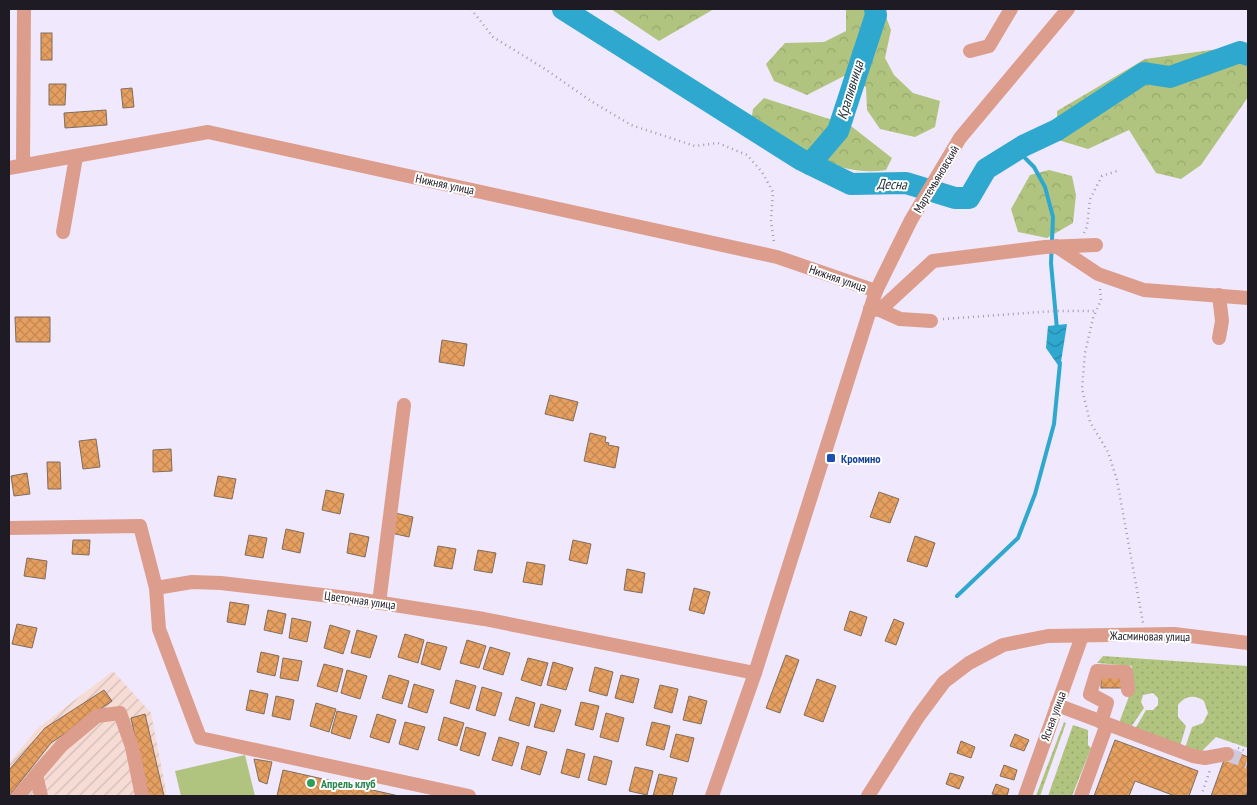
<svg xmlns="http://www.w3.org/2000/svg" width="1257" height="805" viewBox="0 0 1257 805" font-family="'PT Sans Narrow',sans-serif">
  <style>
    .industrial { fill: url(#industrial-furrows) }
    .grass { fill: url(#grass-dots) }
    .forest { fill: url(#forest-crowns) }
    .park { fill: #b0c480 }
    .water { fill: url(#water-waves) }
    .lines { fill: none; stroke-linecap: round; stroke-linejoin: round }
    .stream { stroke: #2ea8ce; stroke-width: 4 }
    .river { stroke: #2ea8ce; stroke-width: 22 }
    .building { fill: url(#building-cross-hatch); stroke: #826d5c }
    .minor-tunnel { stroke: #d0c9dc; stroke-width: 14; stroke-dasharray: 14 7; stroke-linecap: butt }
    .path { stroke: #a19bab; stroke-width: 2.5; stroke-dasharray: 1 4; stroke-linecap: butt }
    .minor { stroke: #dc9d8d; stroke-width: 14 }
    .transit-dot { fill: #1a4fb4; stroke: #fff; stroke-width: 2 }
    .leisure-dot { fill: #2e9e5b; stroke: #fff; stroke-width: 2 }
    .labels { text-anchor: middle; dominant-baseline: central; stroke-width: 4; stroke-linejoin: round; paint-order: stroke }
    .street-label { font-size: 12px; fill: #1e1b24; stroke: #fff }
    .transit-label { font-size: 12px; font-weight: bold; fill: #164399; stroke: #fff; text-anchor: start }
    .leisure-label { font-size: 12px; font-weight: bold; fill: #27864d; stroke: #fff; text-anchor: start }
    .water-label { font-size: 14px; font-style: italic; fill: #182c34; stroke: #fff }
  </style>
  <defs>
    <pattern id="industrial-furrows" width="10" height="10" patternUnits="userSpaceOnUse" patternTransform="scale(1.25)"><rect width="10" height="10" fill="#f6dcd5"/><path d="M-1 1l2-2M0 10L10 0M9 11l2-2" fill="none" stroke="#d2bcb7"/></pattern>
    <pattern id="grass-dots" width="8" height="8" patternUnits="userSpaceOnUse" patternTransform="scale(1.25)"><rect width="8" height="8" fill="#b0c480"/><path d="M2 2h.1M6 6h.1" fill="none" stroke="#97a86e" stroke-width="1.8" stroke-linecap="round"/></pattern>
    <pattern id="forest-crowns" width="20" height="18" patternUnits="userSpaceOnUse" patternTransform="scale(1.25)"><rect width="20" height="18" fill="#b0c480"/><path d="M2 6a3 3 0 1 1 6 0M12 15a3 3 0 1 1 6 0" fill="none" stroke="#97a86e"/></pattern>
    <pattern id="water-waves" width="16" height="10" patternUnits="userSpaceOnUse" patternTransform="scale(1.25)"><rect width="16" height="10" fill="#2ea8ce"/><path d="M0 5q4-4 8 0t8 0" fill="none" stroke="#2788a7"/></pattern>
    <pattern id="building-cross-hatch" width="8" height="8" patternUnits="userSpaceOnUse" patternTransform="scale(1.25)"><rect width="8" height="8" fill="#e59f60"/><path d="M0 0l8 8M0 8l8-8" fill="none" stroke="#c48853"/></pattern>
  </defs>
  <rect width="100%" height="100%" fill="#f0e8fd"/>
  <polygon class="industrial" points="113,671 151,713 167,796 9,796 9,763 38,728"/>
  <g class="grass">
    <path d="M1103 656 1248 666V748L1216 737 1200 753 1185 748 1192 727 1203 723 1208 713 1204 701C1194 694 1185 696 1178 705V717L1186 726 1180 746 1135 729 1146 710H1153L1158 705V698L1153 693 1143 695 1141 702 1144 708 1131 727 1119 723 1131 691 1132 666 1097 663Z"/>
    <polygon points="1064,722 1066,723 1040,796 1036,796"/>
    <polygon points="1073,725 1088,730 1088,745 1091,748 1072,796 1048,796"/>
  </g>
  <g class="forest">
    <polygon points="611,9 714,9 659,41"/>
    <polygon points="846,9 883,9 891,30 885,58 894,75 913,93 940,101 935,127 915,137 880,129 867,110 866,87 844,76 807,95 774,81 766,64 785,43 824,42 846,31"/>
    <polygon points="1248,45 1248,97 1201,165 1181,179 1156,173 1129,130 1088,149 1058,140 1057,111 1145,59"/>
    <path d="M764 98 851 126 892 158 886 170C838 178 790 146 751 122L753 109Z"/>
    <polygon points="1049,170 1072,176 1076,195 1073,223 1047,238 1018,232 1011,209 1030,175"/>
  </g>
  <polygon class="park" points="245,755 255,796 181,796 175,771"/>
  <polygon class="water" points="1067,324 1060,368 1046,348 1048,326"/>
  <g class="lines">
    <g class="stream">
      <polyline points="1017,150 1034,167 1045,187 1053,217 1051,263 1057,329"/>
      <polyline points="957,596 1018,538 1035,494 1054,424 1060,363"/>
    </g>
    <g class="river">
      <polyline points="563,9 800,159 851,184 906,183 955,198 969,198 986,169 1023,146 1057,130 1144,73 1170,77 1240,52 1248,55"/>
      <polyline points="810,164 838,131 876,15 875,9"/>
    </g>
  </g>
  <g class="building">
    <rect x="41" y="33" width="11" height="27"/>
    <polygon points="49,84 66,84 65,105 49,105"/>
    <polygon points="132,88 134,107 123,108 121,89"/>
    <polygon points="106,110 107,125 65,128 64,113"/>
    <polygon points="15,317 50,317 50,342 16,342"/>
    <polygon points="442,340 467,344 464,366 439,362"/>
    <polygon points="550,395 578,402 573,421 545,414"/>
    <polygon points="590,433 606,437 605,442 609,443 608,445 619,447 615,468 584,461"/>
    <polygon points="96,439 100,467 83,469 79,441"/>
    <polygon points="171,449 172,471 153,472 153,450"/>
    <polygon points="47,462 60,462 61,489 48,489"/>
    <polygon points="27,473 30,494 14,496 11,476"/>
    <polygon points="218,476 236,479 232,499 214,496"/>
    <polygon points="326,490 344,494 340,514 322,510"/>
    <polygon points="879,492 899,499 890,523 870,517"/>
    <polygon points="395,513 413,517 409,537 391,533"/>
    <polygon points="286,529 304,533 300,553 282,549"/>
    <polygon points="350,533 369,537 365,557 347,553"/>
    <polygon points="249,535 267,538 263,558 245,555"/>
    <polygon points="915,536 935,543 927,567 907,561"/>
    <polygon points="73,540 90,540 89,555 72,554"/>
    <polygon points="573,540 591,544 587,564 569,560"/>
    <polygon points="438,546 456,549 452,569 434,566"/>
    <polygon points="478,550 496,553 492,573 474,570"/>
    <polygon points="27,558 47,561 45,579 24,576"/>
    <polygon points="527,562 545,565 542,585 523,582"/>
    <polygon points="627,569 645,573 642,593 624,590"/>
    <polygon points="694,588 710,592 704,614 689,610"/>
    <polygon points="230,602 249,605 245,625 227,622"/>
    <polygon points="268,610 286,614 282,634 264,630"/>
    <polygon points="850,611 867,617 861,636 844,630"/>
    <polygon points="292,618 311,622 307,642 289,638"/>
    <polygon points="894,619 904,623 896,645 885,641"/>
    <polygon points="17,624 37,628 32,648 12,644"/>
    <polygon points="330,625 350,631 343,654 324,648"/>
    <polygon points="357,630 377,636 370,658 351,653"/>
    <polygon points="405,634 424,640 418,663 398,657"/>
    <polygon points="467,640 486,646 479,668 460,663"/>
    <polygon points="427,642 447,647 440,670 421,664"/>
    <polygon points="490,647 510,653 503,675 483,669"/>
    <polygon points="261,652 279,656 275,676 257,672"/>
    <polygon points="786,655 799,660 780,713 766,708"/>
    <polygon points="283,658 302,661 298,681 280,678"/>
    <polygon points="528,658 548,663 541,686 521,680"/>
    <polygon points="553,662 573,668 566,690 547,685"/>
    <polygon points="324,664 343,669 337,692 317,686"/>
    <polygon points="595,667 613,672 607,696 589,691"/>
    <polygon points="347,670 367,676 360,699 341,693"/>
    <polygon points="389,675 409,681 402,704 382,698"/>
    <polygon points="621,675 639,679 633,703 615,698"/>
    <rect x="1101" y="676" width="24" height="12"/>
    <polygon points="817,679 836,686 823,722 804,715"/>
    <polygon points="456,680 476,686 469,709 450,703"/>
    <polygon points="414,684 434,690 427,713 408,707"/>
    <polygon points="660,685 678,689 672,713 654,708"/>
    <polygon points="482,687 502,693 495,716 476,710"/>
    <polygon points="104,690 112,701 51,743 9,796 9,770 45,728"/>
    <polygon points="250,690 268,694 264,714 246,710"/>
    <polygon points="276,696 294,700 290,720 272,716"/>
    <polygon points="689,696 707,701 701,724 683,720"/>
    <polygon points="516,697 535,703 529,726 509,720"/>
    <polygon points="581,702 599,706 593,730 575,725"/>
    <polygon points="316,703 336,709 329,732 310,726"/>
    <polygon points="541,704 561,710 554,732 534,727"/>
    <polygon points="337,711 357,716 350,739 331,733"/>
    <polygon points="606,713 624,718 618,742 600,737"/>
    <polygon points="145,714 164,796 148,796 131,718"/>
    <polygon points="377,714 396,720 389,743 370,737"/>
    <polygon points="444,717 464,723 457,746 438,740"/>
    <polygon points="405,722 425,727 418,750 399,744"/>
    <polygon points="652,722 670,726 664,750 646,745"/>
    <polygon points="466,727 486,733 479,756 460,750"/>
    <polygon points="676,734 694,738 688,762 670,757"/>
    <polygon points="1015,734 1029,740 1024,751 1010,746"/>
    <polygon points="499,737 519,743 512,766 492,760"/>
    <polygon points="1115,740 1198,771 1189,796 1175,796 1135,781 1129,796 1094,796"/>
    <polygon points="961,741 975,747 971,758 957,753"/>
    <polygon points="527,746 547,752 540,775 521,769"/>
    <polygon points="567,749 585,754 579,778 561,773"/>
    <polygon points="1228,749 1248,757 1248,790 1246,796 1211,796"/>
    <polygon points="594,756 612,761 606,785 588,780"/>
    <polygon points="254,759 272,762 267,784 259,781"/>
    <polygon points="1004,765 1017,770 1014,780 1000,776"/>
    <polygon points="635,767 653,771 647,795 629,791"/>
    <polygon points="283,770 399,796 277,796"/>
    <polygon points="950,773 964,777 959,789 946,784"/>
    <polygon points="659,774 677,778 672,796 653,796"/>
    <polygon points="996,784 1009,789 1007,796 992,794"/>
  </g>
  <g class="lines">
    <polyline class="minor-tunnel" points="1227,754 1248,762"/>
    <g class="path">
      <polyline points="471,9 493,37 545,69 591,101 631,125 695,146 718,143 747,155 762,172 773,192 771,220 774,243"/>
      <polyline points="1084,233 1087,227 1090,199 1102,176 1120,170"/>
      <polyline points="1100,289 1101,300 1093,318 1085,353 1082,389 1090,422 1108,452 1117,480 1143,623"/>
      <polyline points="943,319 1055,311 1096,311"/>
      <polyline points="1238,748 1248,752"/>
      <polyline points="1141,796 1147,796"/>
      <polyline points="1201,796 1210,770"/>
    </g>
    <g class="minor">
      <polyline points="970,51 989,46 1011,9"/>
      <polyline points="23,165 24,9"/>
      <polyline points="9,168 208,132 777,257 876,291"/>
      <polyline points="63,232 76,157"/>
      <polyline points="1056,246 1098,274 1144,290 1248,298"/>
      <polyline points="870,309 880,310 933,261 1045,247 1096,245"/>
      <polyline points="880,310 900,319 931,321"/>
      <polyline points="1219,338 1222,321 1219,295"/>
      <polyline points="9,528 140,526 156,588 192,582 221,583 356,599 484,619 755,673"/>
      <polyline points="156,588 159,629 200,738 469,796"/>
      <polyline points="379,603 404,405"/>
      <polyline points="1057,705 1193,756 1205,758 1227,754"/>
      <polyline points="1101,722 1107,703 1090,694 1097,671 1126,672 1128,690"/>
      <polyline points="36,775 41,796"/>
      <polyline points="18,796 62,745 97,716 120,713 132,747 142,796"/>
      <polyline points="712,796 755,673 876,291 911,220 960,138 1068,9"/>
      <polyline points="868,796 918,717 944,682 969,663 1003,645 1048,636 1174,634 1248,643"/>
      <polyline points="1025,796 1082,636"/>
      <polyline points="1081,796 1107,724"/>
    </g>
  </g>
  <rect class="transit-dot" x="826" y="453" width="10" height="10" rx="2.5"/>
  <circle class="leisure-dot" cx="311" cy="783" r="5"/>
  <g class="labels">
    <g class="street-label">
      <text transform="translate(936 179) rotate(-59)">Мартемьяновский</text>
      <text transform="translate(445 184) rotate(12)">Нижняя улица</text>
      <text transform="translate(838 278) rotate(19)">Нижняя улица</text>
      <text transform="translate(360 600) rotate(8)">Цветочная улица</text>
      <text transform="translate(1150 636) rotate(1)">Жасминовая улица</text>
      <text transform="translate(1053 716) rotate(-70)">Ясная улица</text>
    </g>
    <g class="transit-label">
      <text x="841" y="458">Кромино</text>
    </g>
    <g class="leisure-label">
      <text x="321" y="783">Апрель клуб</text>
    </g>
    <g class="water-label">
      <text transform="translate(850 90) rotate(-73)">Крапивница</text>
      <text transform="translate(892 184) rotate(2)">Десна</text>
    </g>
  </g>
  <rect width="1257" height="805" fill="none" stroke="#1e1b24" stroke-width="20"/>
</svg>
